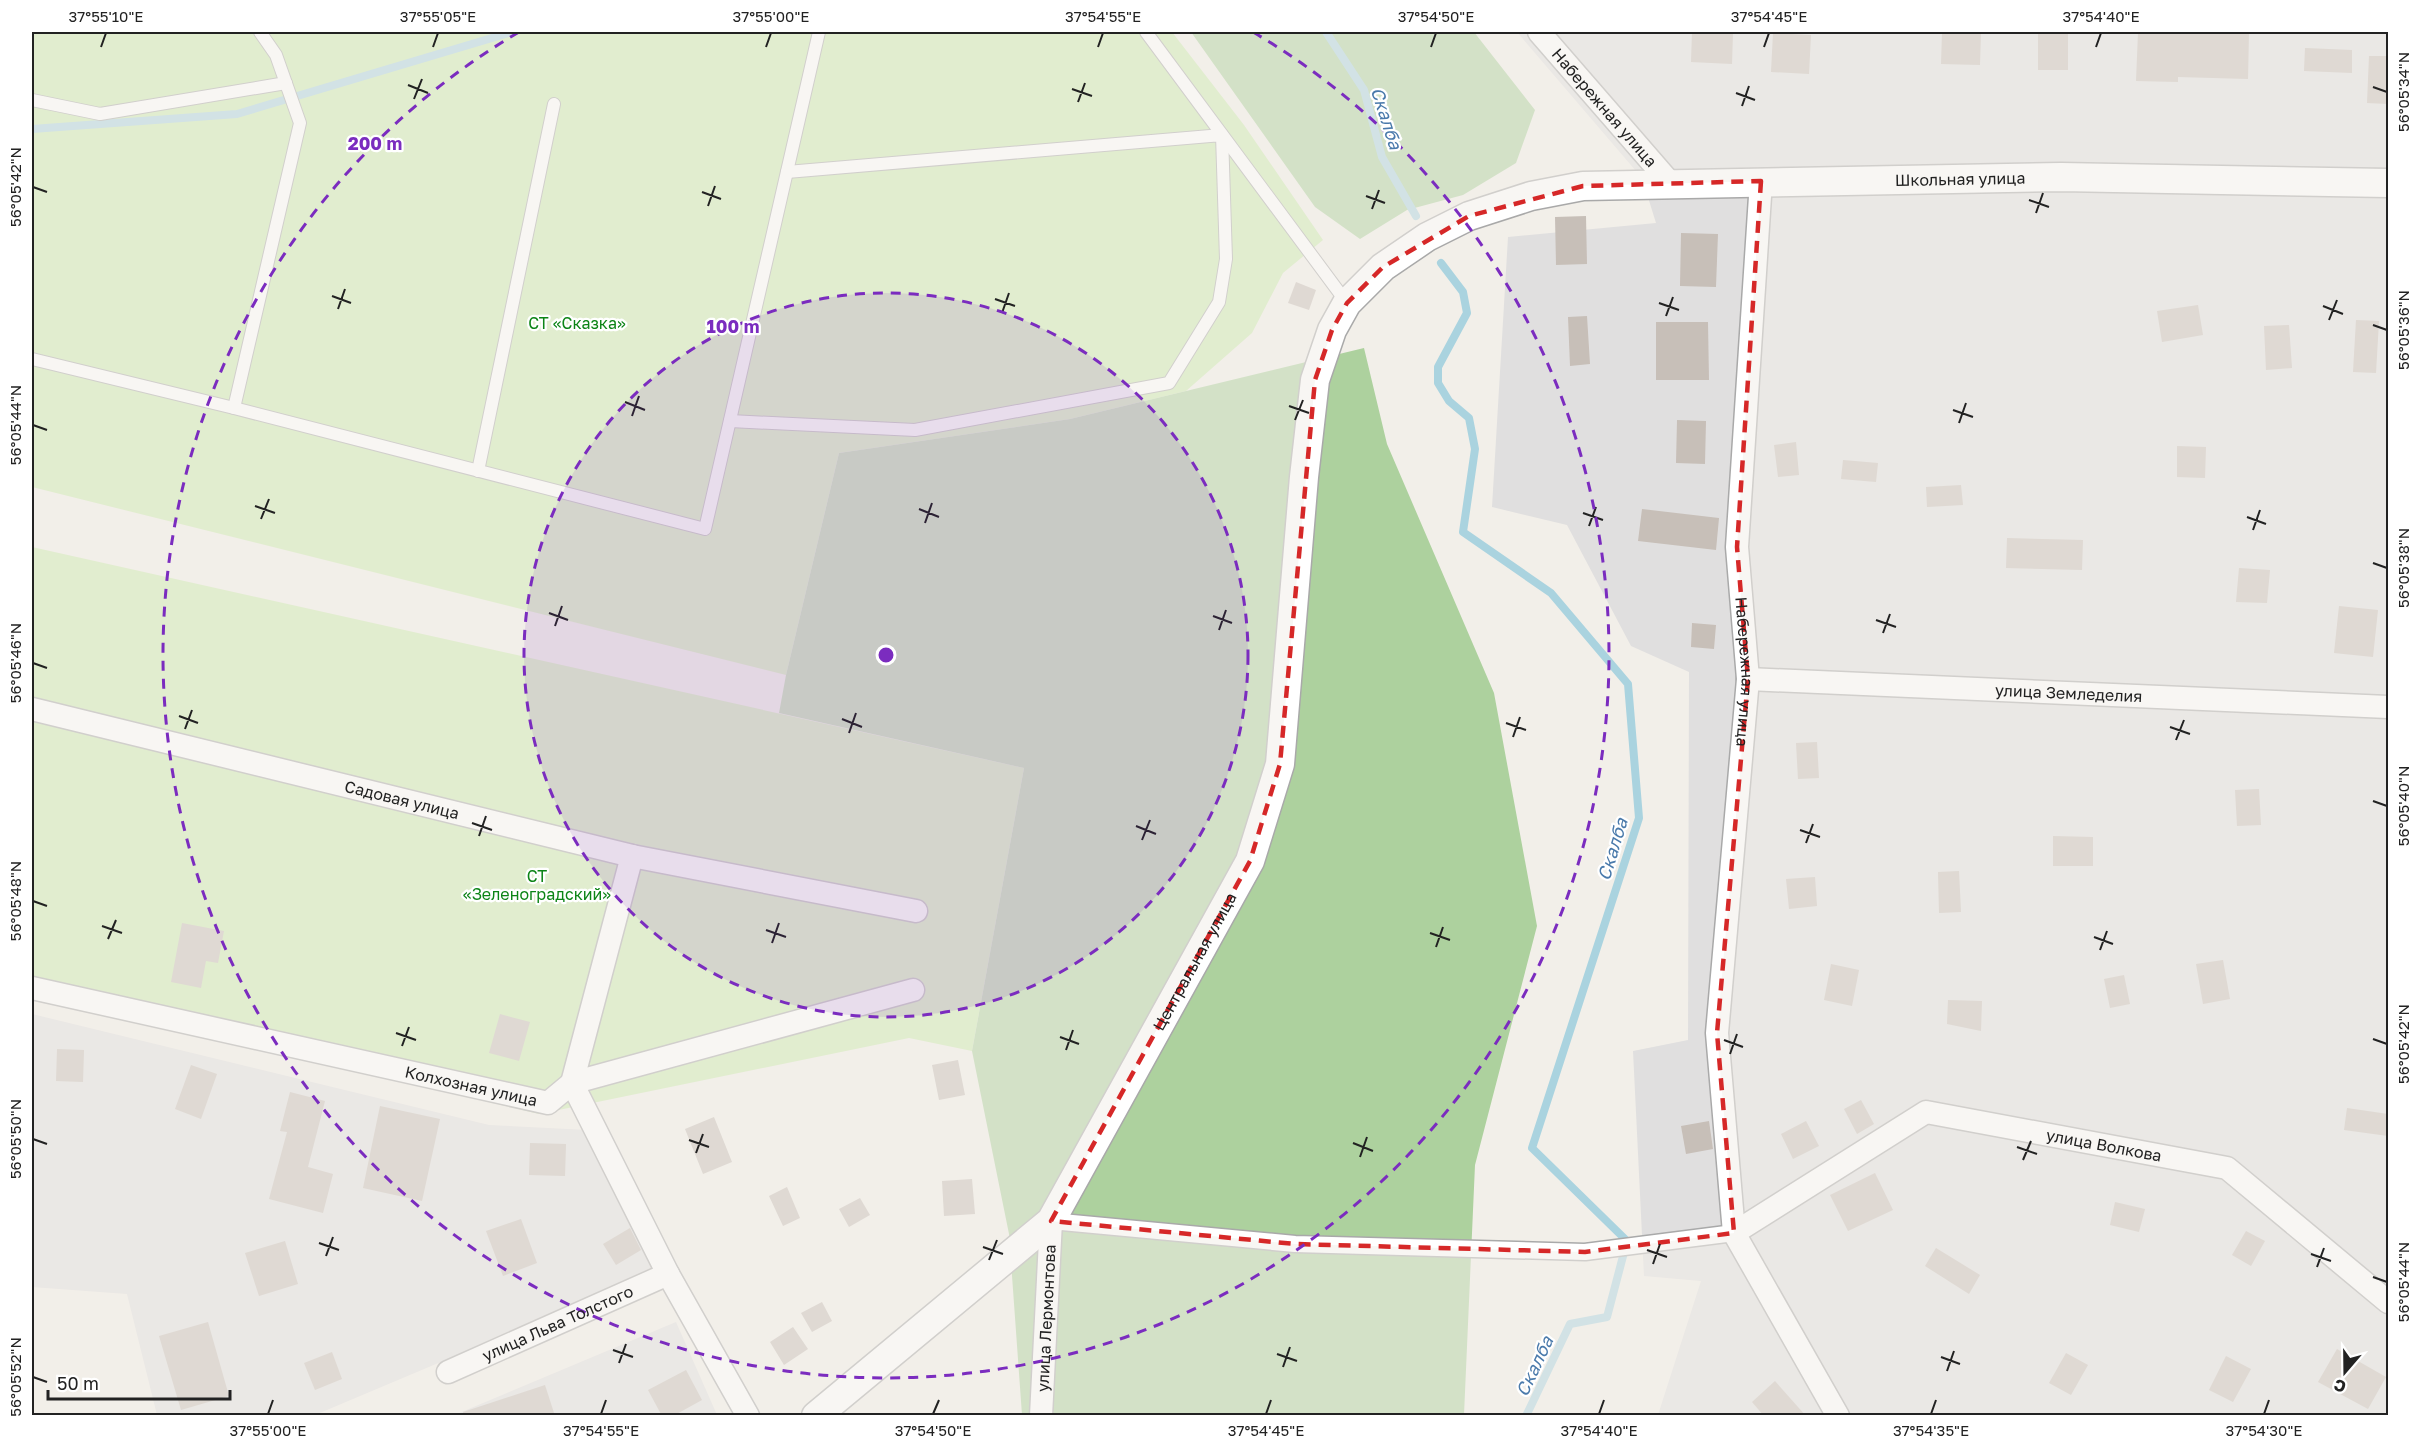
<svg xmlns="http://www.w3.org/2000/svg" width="2420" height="1447" viewBox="0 0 2420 1447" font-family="'Golos Text',sans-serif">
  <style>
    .residential { fill: #e0dfdf }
    .grass { fill: #cdebb0 }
    .forest { fill: #add19e }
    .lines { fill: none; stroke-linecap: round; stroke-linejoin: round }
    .stream { stroke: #aad3df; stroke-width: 8 }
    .building { fill: #c7bfb8 }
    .service-casing { stroke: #a9a9a9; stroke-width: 14 }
    .pedestrian-casing { stroke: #a9a9a9; stroke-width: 19 }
    .minor-casing { stroke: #a9a9a9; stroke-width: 25 }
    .tertiary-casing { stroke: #a9a9a9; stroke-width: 31 }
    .service { stroke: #fff; stroke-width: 12 }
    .pedestrian { stroke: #fff; stroke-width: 16 }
    .minor { stroke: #fff; stroke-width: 22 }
    .tertiary { stroke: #fff; stroke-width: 28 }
    .marked { fill: none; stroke: #d62828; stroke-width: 4.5; stroke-dasharray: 12 8; stroke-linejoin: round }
    .ticks { fill: none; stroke: #222; stroke-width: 2 }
    .ring { fill: none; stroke: #7b2cbf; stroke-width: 3; stroke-dasharray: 10 8 }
    .labels { text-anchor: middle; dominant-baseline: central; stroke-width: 4.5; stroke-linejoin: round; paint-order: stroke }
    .street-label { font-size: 16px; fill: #222; stroke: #fff }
    .park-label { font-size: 16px; fill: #0c8416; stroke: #fff }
    .water-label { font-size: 18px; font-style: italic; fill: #4a7aab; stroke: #fff }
    .centre { fill: #7b2cbf; stroke: #fff; stroke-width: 3 }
    .ring-label { font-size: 18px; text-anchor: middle; font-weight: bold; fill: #7b2cbf; stroke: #fff; stroke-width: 4.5; stroke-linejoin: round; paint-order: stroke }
    .neatline { fill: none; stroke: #222; stroke-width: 2 }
    .ticks-label { font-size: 15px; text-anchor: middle; fill: #222 }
  </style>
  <rect width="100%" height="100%" fill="#f2efe9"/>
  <g class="residential">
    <polygon points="1517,32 2388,32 2388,1415 1658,1415 1701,1281 1644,1276 1633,1051 1688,1040 1689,672 1631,646 1567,525 1492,507 1508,237 1656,223 1642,178"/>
    <polygon points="32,1014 489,1125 587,1130 654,1272 315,1415 157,1415 127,1294 32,1287"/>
    <polygon points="676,1322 717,1415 452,1416"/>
  </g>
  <g class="grass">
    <polygon points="32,32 1172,32 1244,125 1323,240 1283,273 1252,333 1186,391 1070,419 839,453 786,675 32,487"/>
    <polygon points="32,547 1024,768 972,1051 909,1038 539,1114 32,993"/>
  </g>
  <g class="forest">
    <polygon points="1191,32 1474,32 1535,110 1516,163 1463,195 1407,210 1360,239 1315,207"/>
    <polygon points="1364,348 1387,444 1494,693 1537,926 1475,1165 1464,1415 1022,1415 1009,1234 972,1051 1024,768 779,713 786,675 839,453 1070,419"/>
  </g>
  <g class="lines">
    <g class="stream">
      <polyline points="1326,32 1364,90 1382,157 1416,216"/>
      <polyline points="32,129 237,114 512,32"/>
      <polyline points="1441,263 1463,292 1467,313 1438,367 1438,383 1449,401 1469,418 1475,449 1463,532 1551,593 1628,684 1639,818 1532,1148 1627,1241 1607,1317 1570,1324 1526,1416"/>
    </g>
  </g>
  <g class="building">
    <polygon points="1692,32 1733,32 1732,64 1691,62"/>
    <polygon points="1942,32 1981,32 1980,65 1941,64"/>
    <polygon points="2203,32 2249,32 2248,79 2178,77 2178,82 2136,81 2138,33 2203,34"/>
    <polygon points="1773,33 1811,35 1809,74 1771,72"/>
    <rect x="2038" y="33" width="30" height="37"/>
    <polygon points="2305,48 2352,50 2352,73 2304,71"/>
    <polygon points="2369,56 2388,56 2388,104 2367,103"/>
    <polygon points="1586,216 1587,264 1556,265 1555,217"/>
    <polygon points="1681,233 1718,234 1716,287 1680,286"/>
    <polygon points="1296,282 1316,290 1309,310 1288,303"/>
    <polygon points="2198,305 2203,335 2162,342 2157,311"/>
    <polygon points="1587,316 1590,364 1570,366 1568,317"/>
    <polygon points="2356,320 2379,321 2376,373 2353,372"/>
    <polygon points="1656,322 1708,322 1709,380 1656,380"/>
    <polygon points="2289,325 2292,368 2266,370 2264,326"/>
    <polygon points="1677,420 1706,421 1705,464 1676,463"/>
    <polygon points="1796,442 1799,475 1778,477 1774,445"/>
    <polygon points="2177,446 2206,447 2205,478 2177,477"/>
    <polygon points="1843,460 1878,463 1876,482 1841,479"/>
    <polygon points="1961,485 1963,505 1927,507 1926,487"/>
    <polygon points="1642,509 1719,518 1716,550 1638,541"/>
    <polygon points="2007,538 2083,540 2082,570 2006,568"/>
    <polygon points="2239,568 2270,570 2267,603 2236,602"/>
    <polygon points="2339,606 2378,610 2373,657 2334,653"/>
    <polygon points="1692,623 1716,625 1714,649 1691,647"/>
    <polygon points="1817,742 1819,778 1798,779 1796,743"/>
    <polygon points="2259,789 2261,825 2237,826 2235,790"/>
    <polygon points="2053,836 2093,837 2093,866 2053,866"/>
    <polygon points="1959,871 1961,912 1939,913 1938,872"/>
    <polygon points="1815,877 1817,906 1789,909 1786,879"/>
    <polygon points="182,923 224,931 218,963 206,961 201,988 171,982"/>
    <polygon points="2223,960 2230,999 2203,1004 2196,964"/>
    <polygon points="1831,964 1859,970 1852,1006 1824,1000"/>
    <polygon points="2124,975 2130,1004 2110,1008 2104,979"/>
    <polygon points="1948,1000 1982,1001 1981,1031 1947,1024"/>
    <polygon points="500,1014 530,1022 519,1061 489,1053"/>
    <polygon points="57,1049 84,1050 83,1082 56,1081"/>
    <polygon points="958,1060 965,1095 939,1100 932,1065"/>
    <polygon points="191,1065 217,1074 201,1119 175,1109"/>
    <polygon points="290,1092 325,1101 308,1167 333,1174 323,1213 269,1199 287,1132 280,1131"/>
    <polygon points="1861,1100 1874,1124 1857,1134 1844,1109"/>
    <polygon points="380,1106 440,1119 422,1201 363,1188"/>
    <polygon points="2347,1108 2388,1114 2388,1136 2344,1130"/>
    <polygon points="714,1117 732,1162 703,1174 685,1129"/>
    <polygon points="1709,1121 1713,1149 1686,1154 1681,1126"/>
    <polygon points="1806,1121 1819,1146 1793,1159 1781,1134"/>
    <polygon points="530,1143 566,1144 565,1176 529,1175"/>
    <polygon points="1875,1173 1893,1210 1848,1231 1830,1195"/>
    <polygon points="972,1179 975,1214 944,1216 942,1181"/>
    <polygon points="787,1187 800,1218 783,1226 769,1196"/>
    <polygon points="860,1198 870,1215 849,1227 839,1209"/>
    <polygon points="2115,1202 2145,1209 2139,1232 2110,1225"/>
    <polygon points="521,1219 537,1263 503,1276 486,1231"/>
    <polygon points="630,1228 641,1250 616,1265 603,1244"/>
    <polygon points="2246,1231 2265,1241 2251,1266 2232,1255"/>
    <polygon points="285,1241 298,1284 259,1296 245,1253"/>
    <polygon points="1936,1248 1980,1275 1969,1294 1925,1266"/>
    <polygon points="822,1302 832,1321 812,1332 801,1313"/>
    <polygon points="208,1322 229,1396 181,1410 159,1336"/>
    <polygon points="793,1327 808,1349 784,1365 770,1342"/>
    <polygon points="2337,1349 2386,1377 2368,1409 2318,1382"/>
    <polygon points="332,1352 342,1379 315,1390 304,1363"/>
    <polygon points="2066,1353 2088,1365 2071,1395 2049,1383"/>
    <polygon points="2226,1356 2251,1369 2233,1402 2209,1390"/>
    <polygon points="686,1370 702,1400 673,1416 662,1416 648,1390"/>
    <polygon points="1775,1381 1806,1416 1764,1416 1752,1402"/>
    <polygon points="545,1385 555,1416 464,1416 463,1412"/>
  </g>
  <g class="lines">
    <g class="service-casing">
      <g id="service">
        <polyline points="1146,32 1347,303"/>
        <polyline points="32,100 100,114 286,83"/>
        <polyline points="32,359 234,408 705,529 819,32"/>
        <polyline points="234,408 300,123 276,55 260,32"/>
        <polyline points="730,421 915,430 1169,383 1219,302 1226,259 1222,135 787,172"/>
        <polyline points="478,471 554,104"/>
      </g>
    </g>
    <g class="pedestrian-casing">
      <polyline id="pedestrian" points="1051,1221 1295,1244 1585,1252 1734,1233"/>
    </g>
    <g class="minor-casing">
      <g id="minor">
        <path id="s1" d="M1539 32 1671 184"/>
        <path id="s2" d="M1761 181 1737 547 1748 679 1717 1033 1734 1233 1838 1416"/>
        <path id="s3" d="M1748 679 2388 707"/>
        <path id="s4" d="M32 709 632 856 916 911"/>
        <polyline points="632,856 572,1083 913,990"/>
        <path id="s5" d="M32 988 548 1103 572 1083 668 1274 748 1416"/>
        <path id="s6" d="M1734 1233 1926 1112 2227 1168 2388 1302"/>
        <path id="s7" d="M448 1372 668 1274"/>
        <path id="s8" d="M1041 1416 1051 1221"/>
      </g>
    </g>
    <g class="tertiary-casing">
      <g id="tertiary">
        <path id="s9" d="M816 1416 1051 1221 1250 861 1280 764 1304 477 1315 380 1332 330 1347 303 1383 267 1427 237 1469 216 1531 196 1583 186 2061 177 2388 183"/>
      </g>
    </g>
    <use href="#service" class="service"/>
    <use href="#pedestrian" class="pedestrian"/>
    <use href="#minor" class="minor"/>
    <use href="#tertiary" class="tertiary"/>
  </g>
  <path d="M0 0H2420V1447H0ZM1761 181 1737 547 1748 679 1717 1033 1734 1233 1585 1252 1295 1244 1051 1221 1250 861 1280 764 1315 380 1332 330 1347 303 1383 267 1469 216 1583 186Z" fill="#f2efe9" fill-opacity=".55" fill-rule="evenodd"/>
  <path class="marked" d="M1761 181 1737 547 1748 679 1717 1033 1734 1233 1585 1252 1295 1244 1051 1221 1250 861 1280 764 1315 380 1332 330 1347 303 1383 267 1469 216 1583 186Z"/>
  <path class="ticks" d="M101 47 106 33M433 47 438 33M766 47 771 33M1098 47 1103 33M1431 47 1436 33M1764 47 1769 33M2096 47 2101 33M408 85 428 93M2373 87 2387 92M1072 89 1092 96M1736 93 1755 100M414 99 422 79M1078 102 1085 83M1742 106 1749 86M33 187 47 192M702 192 721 199M1366 196 1385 203M2029 200 2049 207M708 206 715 186M1372 209 1379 190M2036 213 2043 193M332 296 351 303M995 299 1015 306M1659 303 1679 310M2323 306 2343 314M338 309 345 289M1002 313 1009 293M1666 316 1673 297M2329 320 2337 300M2373 325 2387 330M625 402 645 410M1289 406 1309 413M1953 410 1973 417M632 416 639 396M1295 420 1303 400M1959 423 1966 403M33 425 47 430M255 506 275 513M919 509 939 517M1583 513 1603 520M2247 517 2266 524M261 519 269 499M925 523 932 503M1589 526 1596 507M2253 530 2260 510M2373 563 2387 568M549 613 568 620M1213 616 1232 623M1876 620 1896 627M555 626 562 606M1219 630 1226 610M1883 633 1890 614M33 663 47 668M179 716 198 723M842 719 862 727M1506 723 1526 730M2170 727 2190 734M185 729 192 710M849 733 856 713M1513 737 1520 717M2176 740 2184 720M2373 801 2387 806M472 823 492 830M1136 826 1156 834M1800 830 1820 837M479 836 486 816M1142 840 1150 820M1806 843 1813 824M33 901 47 906M102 926 122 933M766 930 786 937M1430 933 1450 940M2094 937 2113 944M108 939 116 920M772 943 779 923M1436 947 1443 927M2100 950 2107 931M396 1033 416 1040M1060 1037 1079 1044M2373 1039 2387 1044M1724 1040 1743 1047M402 1046 409 1027M1066 1050 1073 1030M1730 1054 1737 1034M33 1139 47 1144M689 1140 709 1147M1353 1143 1373 1151M2017 1147 2037 1154M696 1153 703 1134M1360 1157 1367 1137M2023 1160 2031 1141M319 1243 339 1250M983 1247 1003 1254M1647 1250 1667 1257M2311 1254 2331 1261M326 1256 333 1237M989 1260 997 1240M1653 1264 1660 1244M2317 1267 2324 1248M2373 1277 2387 1282M613 1350 633 1357M1277 1354 1297 1361M1941 1357 1960 1364M619 1363 626 1344M1283 1367 1290 1347M1947 1371 1954 1351M33 1377 47 1382M268 1414 273 1400M601 1414 606 1400M933 1414 939 1400M1266 1414 1271 1400M1599 1414 1604 1400M1931 1414 1936 1400M2264 1414 2269 1400"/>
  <circle cx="886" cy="655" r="362" fill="#7b2cbf" fill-opacity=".12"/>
  <g class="ring">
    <circle cx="886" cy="655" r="362"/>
    <path d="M1253 32A723 723 0 1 1 519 32"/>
  </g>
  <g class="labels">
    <g class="street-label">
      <text stroke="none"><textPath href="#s1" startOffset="100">Набережная улица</textPath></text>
      <text stroke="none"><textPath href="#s9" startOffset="1934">Школьная улица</textPath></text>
      <text stroke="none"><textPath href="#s2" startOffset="492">Набережная улица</textPath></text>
      <text stroke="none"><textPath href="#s3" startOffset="321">улица Земледелия</textPath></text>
      <text stroke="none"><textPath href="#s4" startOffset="381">Садовая улица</textPath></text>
      <text stroke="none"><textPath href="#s9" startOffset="602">Центральная улица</textPath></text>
      <text stroke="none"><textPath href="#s5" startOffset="450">Колхозная улица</textPath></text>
      <text stroke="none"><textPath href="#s6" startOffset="408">улица Волкова</textPath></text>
      <text stroke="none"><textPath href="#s8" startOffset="98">улица Лермонтова</textPath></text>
      <text stroke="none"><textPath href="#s7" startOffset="120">улица Льва Толстого</textPath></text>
    </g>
    <g class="park-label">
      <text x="577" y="323">СТ «Сказка»</text>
      <text x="537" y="876">СТ<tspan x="537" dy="18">«Зеленоградский»</tspan></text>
    </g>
    <g class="water-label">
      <text transform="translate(1387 118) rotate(72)">Скалба</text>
      <text transform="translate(1612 849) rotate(-73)">Скалба</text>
      <text transform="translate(1534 1366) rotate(-65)">Скалба</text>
    </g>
  </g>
  <circle cx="886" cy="655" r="9" class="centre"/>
  <g class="ring-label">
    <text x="375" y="150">200 m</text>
    <text x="733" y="333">100 m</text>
  </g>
  <rect width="2420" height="1447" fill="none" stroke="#ffffff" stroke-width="66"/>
  <g transform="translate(2345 1372) rotate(200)" stroke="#ffffff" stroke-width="4.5" paint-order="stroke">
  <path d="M0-4.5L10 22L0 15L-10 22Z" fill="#222222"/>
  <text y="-9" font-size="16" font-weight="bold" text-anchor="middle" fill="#222222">С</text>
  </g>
  <path d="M48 1390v9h182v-9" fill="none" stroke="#222222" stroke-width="3"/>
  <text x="57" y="1390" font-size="18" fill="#222222" stroke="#ffffff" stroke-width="4.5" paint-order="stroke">50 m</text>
  <rect x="33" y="33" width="2354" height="1381" class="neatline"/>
  <g class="ticks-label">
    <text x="106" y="22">37°55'10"E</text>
    <text x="438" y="22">37°55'05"E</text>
    <text x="771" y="22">37°55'00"E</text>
    <text x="1103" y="22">37°54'55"E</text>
    <text x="1436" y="22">37°54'50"E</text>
    <text x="1769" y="22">37°54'45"E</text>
    <text x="2101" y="22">37°54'40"E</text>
    <text transform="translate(2404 92) rotate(-90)" y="5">56°05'34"N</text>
    <text transform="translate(16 187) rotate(-90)" y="5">56°05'42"N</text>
    <text transform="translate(2404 330) rotate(-90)" y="5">56°05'36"N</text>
    <text transform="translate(16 425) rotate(-90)" y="5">56°05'44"N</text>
    <text transform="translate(2404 568) rotate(-90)" y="5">56°05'38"N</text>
    <text transform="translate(16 663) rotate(-90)" y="5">56°05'46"N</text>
    <text transform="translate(2404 806) rotate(-90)" y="5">56°05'40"N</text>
    <text transform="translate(16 901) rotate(-90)" y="5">56°05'48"N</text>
    <text transform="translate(2404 1044) rotate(-90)" y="5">56°05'42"N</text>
    <text transform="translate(16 1139) rotate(-90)" y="5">56°05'50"N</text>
    <text transform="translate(2404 1282) rotate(-90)" y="5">56°05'44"N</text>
    <text transform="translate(16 1377) rotate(-90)" y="5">56°05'52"N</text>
    <text x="268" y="1436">37°55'00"E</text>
    <text x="601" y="1436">37°54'55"E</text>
    <text x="933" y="1436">37°54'50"E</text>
    <text x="1266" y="1436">37°54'45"E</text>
    <text x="1599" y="1436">37°54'40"E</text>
    <text x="1931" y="1436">37°54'35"E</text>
    <text x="2264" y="1436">37°54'30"E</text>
  </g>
</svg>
